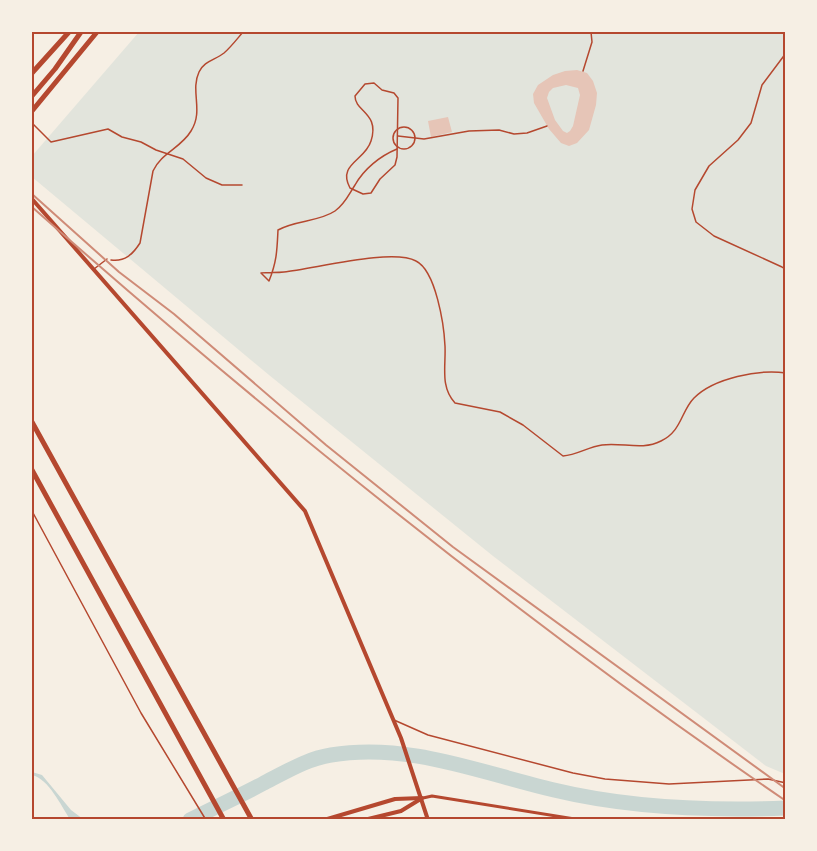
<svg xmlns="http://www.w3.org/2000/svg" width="817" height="851" viewBox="0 0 817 851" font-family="Helvetica,sans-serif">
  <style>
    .green { fill: #e2e4dc }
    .water { fill: #c9d6d2 }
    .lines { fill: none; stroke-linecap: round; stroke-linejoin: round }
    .river { stroke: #c9d6d2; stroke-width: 15 }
    .building { fill: #e6c5b7; fill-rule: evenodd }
    .path { stroke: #b5482f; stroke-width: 1.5 }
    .service { stroke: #b5482f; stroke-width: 1.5 }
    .minor { stroke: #b5482f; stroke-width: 3 }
    .tertiary { stroke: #b5482f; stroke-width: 4 }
    .primary { stroke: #b5482f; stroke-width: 5 }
    .rail { stroke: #cf8b77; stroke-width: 2 }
    .neatline { fill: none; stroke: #b5482f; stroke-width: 2 }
  </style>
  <rect width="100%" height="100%" fill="#f6efe4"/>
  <polygon class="green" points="139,32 785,32 785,774 766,766 493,556 269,375 32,177 32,156"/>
  <path class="water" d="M32 772 42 775 71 810 83 819H70C61 806 49 779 32 775Z"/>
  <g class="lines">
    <path class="river" d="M190 820C215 807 240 796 264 783 286 772 306 759 331 755 408 742 481 773 554 790 629 808 709 811 786 808"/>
  </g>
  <g class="building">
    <path d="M577 70 587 73 593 81 597 93 596 105 589 130 577 143 569 146 561 143 549 129 534 103 533 94 538 85 553 75 565 71ZM566 85 578 88 580 95 573 126 570 131 567 133 563 131 555 120 547 98 549 92 553 88Z"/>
    <polygon points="448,117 452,132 431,137 428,121"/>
  </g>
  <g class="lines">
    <g class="path">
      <polyline points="786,53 762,85 751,123 738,140 709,166 695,190 692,209 696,222 714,236 782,267 786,270"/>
      <polyline points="583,71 592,42 591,32"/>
      <path d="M374 83 382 90 394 93 398 98 397 157 395 165 380 179 371 193 363 194 350 188C337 164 365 161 371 141 380 113 355 112 355 96L365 84Z"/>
      <polyline points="32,123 51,142 108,129 122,137 141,142 156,150 183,159 206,178 222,185 242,185"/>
      <circle cx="404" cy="138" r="11"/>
      <polyline points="398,136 424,139 469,131 499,130 514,134 527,133 547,126"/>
      <path d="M397 149C380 156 364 169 355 185 349 194 345 204 335 211 319 222 295 220 278 230 277 250 277 261 269 281L261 273C269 272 276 273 284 272 314 269 392 248 416 261 436 271 444 325 445 346 446 366 440 387 455 403L500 412 523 425 563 456C577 455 588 447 602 445 622 442 642 451 661 441 682 431 681 411 694 398 714 378 759 369 786 373"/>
      <path d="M111 260C125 262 133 254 140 243L153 171C161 153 181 148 191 131 204 111 190 91 199 72 204 61 215 60 224 53 231 47 237 39 243 32"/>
      <polyline points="32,511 141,713 206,820"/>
    </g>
    <g class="service">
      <polyline points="94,269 107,259"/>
      <polyline points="394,720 428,735 573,773 605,779 669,784 768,779 786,783"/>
    </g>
    <polyline class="minor" points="423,798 432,796 581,820"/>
    <g class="tertiary">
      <polyline points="32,199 305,511 401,738 428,820"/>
      <polyline points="324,820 395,799 422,798"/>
      <polyline points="364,820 401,811 419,800"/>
    </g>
    <g class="primary">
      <polyline points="32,73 69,32"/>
      <polyline points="32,96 55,69 81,32"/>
      <polyline points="32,111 97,32"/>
      <polyline points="32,422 252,820"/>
      <polyline points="32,470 224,820"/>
    </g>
    <g class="rail">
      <polyline points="32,194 119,272 174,314 326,445 453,547 786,789"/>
      <path d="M32 207C272 419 521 620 786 801"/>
    </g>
  </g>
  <rect width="817" height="851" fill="none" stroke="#f6efe4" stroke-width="66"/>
  <rect x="33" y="33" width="751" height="785" class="neatline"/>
</svg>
